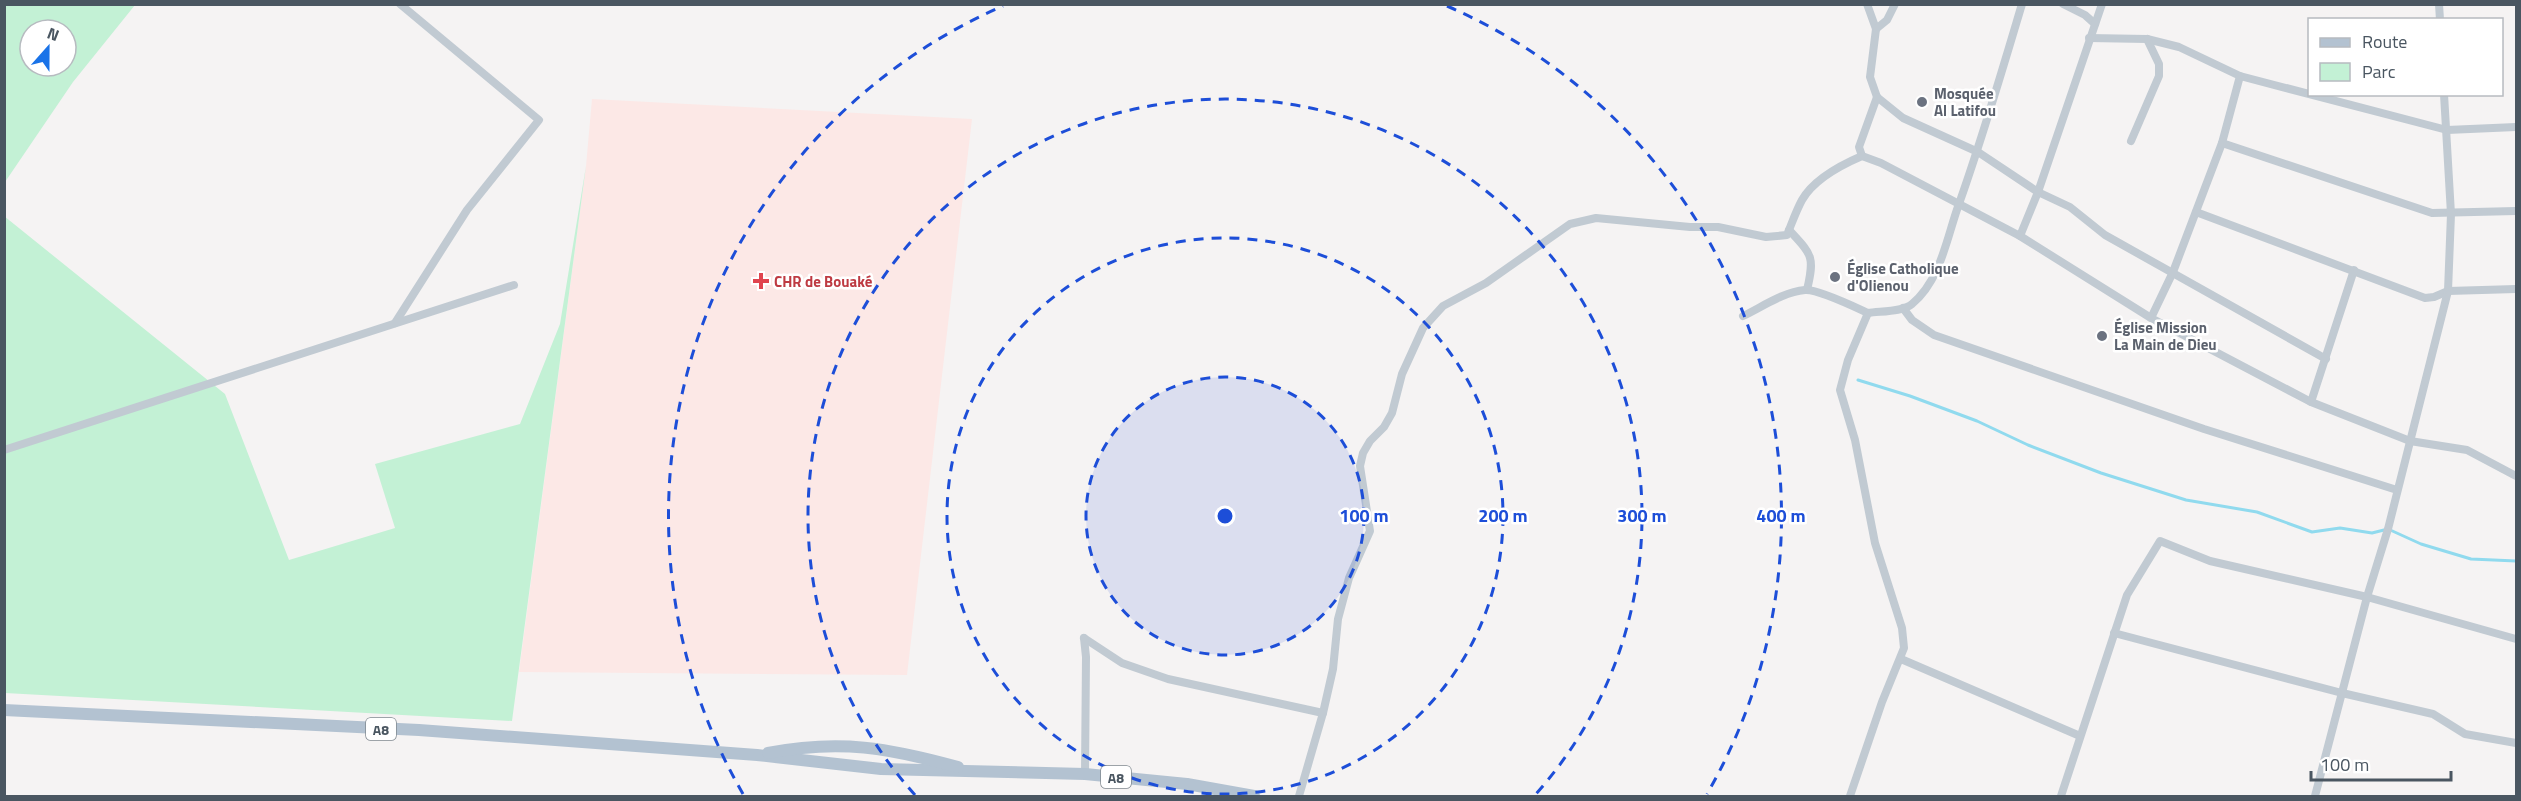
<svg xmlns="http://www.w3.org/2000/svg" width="2521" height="801" viewBox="0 0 2521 801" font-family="'Titillium Web',sans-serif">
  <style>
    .medical { fill: #fce8e6 }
    .green { fill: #c3f1d5; fill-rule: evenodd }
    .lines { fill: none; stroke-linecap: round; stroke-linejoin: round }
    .stream { stroke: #90daee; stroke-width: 3 }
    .street { stroke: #c1cad2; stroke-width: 8 }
    .primary { stroke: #b3c2d1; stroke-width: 12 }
    .ring { fill: none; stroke: #1d4ed8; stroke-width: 3; stroke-dasharray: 10 8 }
    .worship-dot { fill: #6b7280; stroke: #fff; stroke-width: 2 }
    .health-dot { fill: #e0444e; stroke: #fff; stroke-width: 2 }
    .labels { text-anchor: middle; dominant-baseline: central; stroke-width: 5; stroke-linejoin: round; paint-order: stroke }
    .shield { fill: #fff; stroke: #808990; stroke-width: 1.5 }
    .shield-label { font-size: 14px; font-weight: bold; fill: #4a5661 }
    .worship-label { font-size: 15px; font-weight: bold; fill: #5b616d; stroke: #fff; text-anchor: start }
    .health-label { font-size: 15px; font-weight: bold; fill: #be3a42; stroke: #fff; text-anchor: start }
    .centre { fill: #1d4ed8; stroke: #fff; stroke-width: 3 }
    .ring-label { font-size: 18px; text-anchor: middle; font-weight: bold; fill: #1d4ed8; stroke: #fff; stroke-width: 5; stroke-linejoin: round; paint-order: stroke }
  </style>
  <rect width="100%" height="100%" fill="#f5f3f3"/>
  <polygon class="medical" points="592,99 972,119 907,675 519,672 586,166"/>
  <g class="green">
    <path d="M5 4 135 5 73 82 5 182ZM30 30H66V66H30Z"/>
    <polygon points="586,166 512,721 5,693 4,216 225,394 289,560 395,528 375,464 520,424 560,324"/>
  </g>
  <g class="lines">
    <polyline class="stream" points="1858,380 1910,396 1977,421 2028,445 2101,473 2186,500 2257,512 2312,532 2340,528 2372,533 2388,529 2421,544 2471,559 2516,561"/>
    <g class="street">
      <polyline points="1867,4 1876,29"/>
      <polyline points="1895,4 1887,20 1876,29 1870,77 1877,97 1903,118 1978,152 2038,192 2070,207 2105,235 2326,359"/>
      <polyline points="2063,4 2085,15 2095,24"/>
      <polyline points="2439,4 2440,20"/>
      <polyline points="2089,38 2147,39 2179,47 2240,76 2447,130 2516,127"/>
      <polyline points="2131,141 2159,76 2159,64 2147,39"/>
      <polyline points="2222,143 2432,213 2516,211"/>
      <polyline points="1862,156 1859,147 1877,97"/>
      <polyline points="2196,212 2425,298 2434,297 2448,291 2516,289"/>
      <path d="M1789 230C1812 255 1815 256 1807 290"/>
      <polyline points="2020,236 2038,192 2102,4"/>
      <polyline points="1903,308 1912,320 1934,335 2204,429 2397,490"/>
      <path d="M1743 316C1762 307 1783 292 1805 290 1818 289 1855 307 1868 313"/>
      <polyline points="2151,318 2173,272 2222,143 2240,76"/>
      <polyline points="395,323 467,210 539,120 400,4"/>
      <polyline points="2311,402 2354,270"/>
      <polyline points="4,450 514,285"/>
      <polyline points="2114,633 2342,693 2433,714 2465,734 2516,743"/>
      <polyline points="1084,638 1122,663 1168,679 1323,713"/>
      <polyline points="1084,638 1086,657 1085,774"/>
      <polyline points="1901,659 2080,736"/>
      <path d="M1299 796 1323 713 1333 669 1338 619 1349 578 1370 531 1360 466 1363 453 1370 441 1384 427 1392 413 1402 374 1423 328 1443 306 1486 283 1570 224 1596 218 1690 227H1718L1766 237 1787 235C1792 223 1796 211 1802 200 1814 179 1841 165 1862 156L1881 163 2020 236 2151 318 2311 402 2410 441 2467 450 2516 476"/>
      <path d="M1850 796 1882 702 1904 648 1902 628 1875 543 1855 440 1840 390 1848 360 1868 313C1880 311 1903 312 1912 304 1942 279 1947 235 1960 201 1983 136 2002 71 2022 4"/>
      <polyline points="2061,796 2127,595 2160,541 2210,561 2367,597 2516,639"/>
      <polyline points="2315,796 2367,597 2388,529 2448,291 2451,214 2444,94"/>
    </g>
    <g class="primary">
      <polyline points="4,710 419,730 757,755 881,769 1085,774 1187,784 1254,796"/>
      <path d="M768 753C840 739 889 748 958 767"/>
    </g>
  </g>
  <circle cx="1225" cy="516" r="139" fill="#1d4ed8" fill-opacity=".12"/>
  <g class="ring">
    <circle cx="1225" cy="516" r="139"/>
    <circle cx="1225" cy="516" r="278"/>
    <path d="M915 795A417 417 0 1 1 1535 795"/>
    <path d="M743 794A556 556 0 0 1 1003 6M1447 6A556 556 0 0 1 1707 794"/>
  </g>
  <g class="worship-dot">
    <circle cx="1922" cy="102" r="6"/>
    <circle cx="1835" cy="277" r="6"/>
    <circle cx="2102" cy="336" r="6"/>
  </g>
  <path class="health-dot" d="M758 272h6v6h6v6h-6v6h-6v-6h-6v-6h6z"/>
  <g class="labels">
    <g class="shield">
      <rect x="366" y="718" width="30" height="22" rx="4.5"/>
      <rect x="1101" y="766" width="30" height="22" rx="4.5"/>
    </g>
    <g class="shield-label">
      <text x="381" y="729">A8</text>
      <text x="1116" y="777">A8</text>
    </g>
    <g class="worship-label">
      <text x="1934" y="93">Mosquée<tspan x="1934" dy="17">Al Latifou</tspan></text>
      <text x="1847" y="268">Église Catholique<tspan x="1847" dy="17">d'Olienou</tspan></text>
      <text x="2114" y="327">Église Mission<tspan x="2114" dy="17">La Main de Dieu</tspan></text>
    </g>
    <g class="health-label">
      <text x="774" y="281">CHR de Bouaké</text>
    </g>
  </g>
  <circle cx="1225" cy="516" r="9" class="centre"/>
  <g class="ring-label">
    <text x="1364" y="522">100 m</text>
    <text x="1503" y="522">200 m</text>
    <text x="1642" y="522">300 m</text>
    <text x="1781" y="522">400 m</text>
  </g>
  <rect width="2521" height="801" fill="none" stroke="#4a5661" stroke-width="12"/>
  <rect x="2308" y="18" width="195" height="78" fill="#ffffff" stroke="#b7bbc0" stroke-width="1.5"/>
  <rect x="2320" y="38" width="30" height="9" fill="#b3c2d1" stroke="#b7bbc0" stroke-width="1.5"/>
  <text x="2362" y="48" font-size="18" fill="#4a5661">Route</text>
  <rect x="2320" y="63" width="30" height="18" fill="#c3f1d5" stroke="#b7bbc0" stroke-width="1.5"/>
  <text x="2362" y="78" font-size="18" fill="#4a5661">Parc</text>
  <g transform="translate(48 48) rotate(21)"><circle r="28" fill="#ffffff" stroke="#b7bbc0" stroke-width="1.5"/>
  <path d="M0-4.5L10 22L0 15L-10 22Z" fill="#1a73e8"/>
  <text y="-9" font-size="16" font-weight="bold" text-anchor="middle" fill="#4a5661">N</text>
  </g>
  <path d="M2311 771v9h140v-9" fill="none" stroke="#4a5661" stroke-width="3"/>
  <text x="2320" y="771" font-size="18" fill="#4a5661" stroke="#ffffff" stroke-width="4.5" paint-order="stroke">100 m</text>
</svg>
